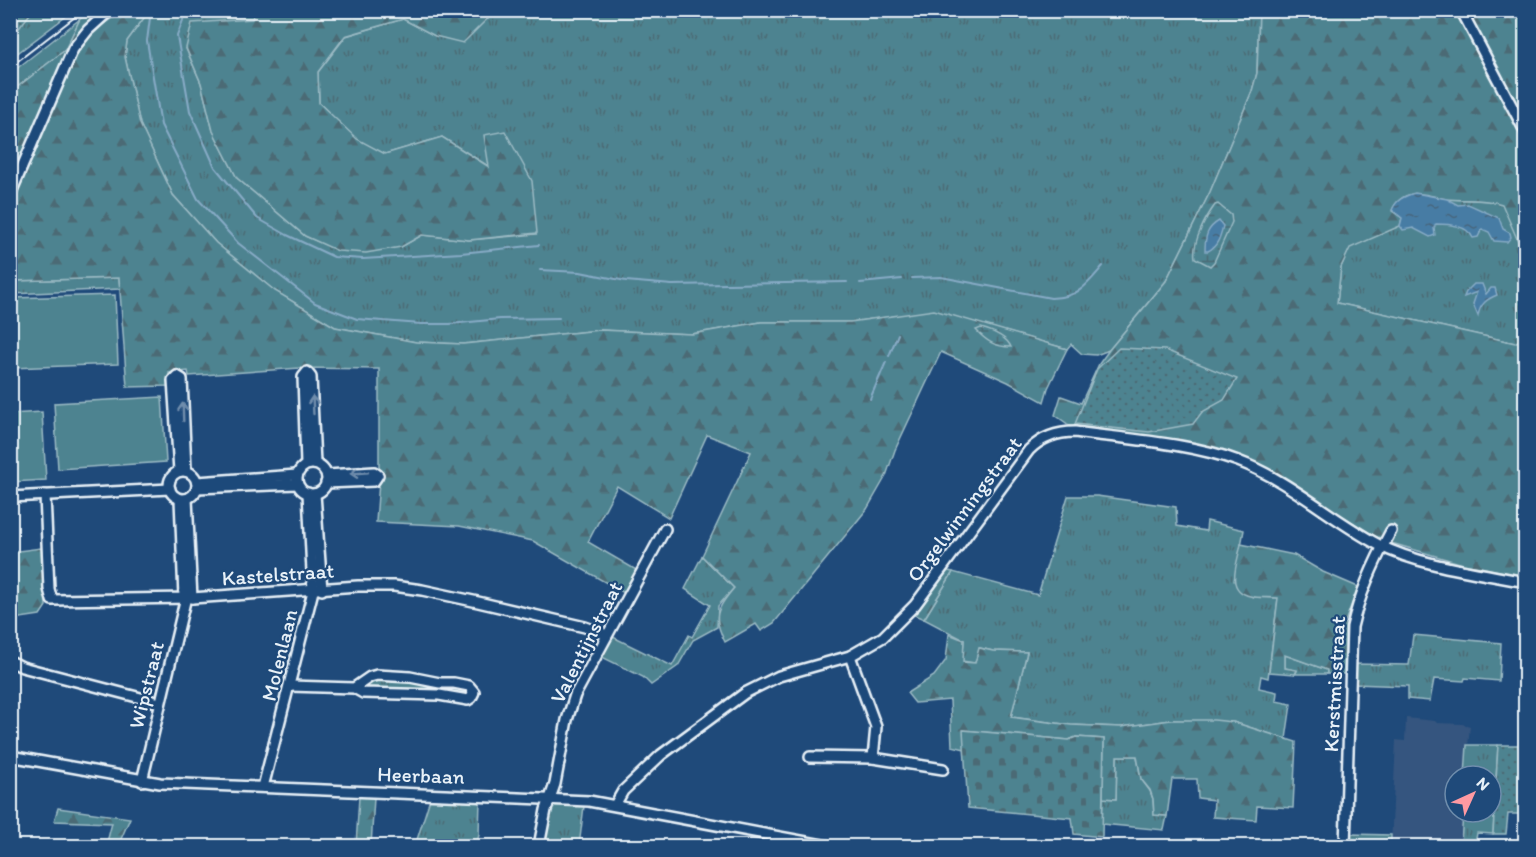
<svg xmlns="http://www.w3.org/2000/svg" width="1536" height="857" viewBox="0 0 1536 857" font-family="Itim,sans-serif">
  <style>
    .built { fill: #35557f }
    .grass { fill: url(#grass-tufts); stroke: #9bbac4; stroke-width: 1.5 }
    .forest { fill: url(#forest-firs); stroke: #9bbac4; stroke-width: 1.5 }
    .wetland { fill: url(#wetland-marsh); stroke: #9bbac4; stroke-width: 1.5 }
    .cemetery { fill: url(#cemetery-stones); stroke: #9bbac4; stroke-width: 1.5 }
    .park { fill: url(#park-dots); stroke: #9bbac4; stroke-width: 1.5 }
    .pitch { fill: #4e8390; stroke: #9bbac4; stroke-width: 1.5 }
    .water { fill: url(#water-ripples); stroke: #87abc6; stroke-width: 1.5 }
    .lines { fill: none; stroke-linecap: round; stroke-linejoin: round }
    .stream { stroke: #87abc6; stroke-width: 2 }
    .minor-casing { stroke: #e8f1f8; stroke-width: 14 }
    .minor { stroke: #1f4a7a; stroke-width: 9 }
    .rail { stroke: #e8f1f8; stroke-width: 2 }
    .oneway { stroke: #6f8dac }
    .labels { text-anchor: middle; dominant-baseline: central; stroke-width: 4.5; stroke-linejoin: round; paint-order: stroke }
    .street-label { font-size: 21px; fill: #e8f1f8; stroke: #1f4a7a }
  </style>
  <defs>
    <pattern id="grass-tufts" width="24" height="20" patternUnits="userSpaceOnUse" patternTransform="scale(1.5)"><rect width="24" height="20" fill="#4e8390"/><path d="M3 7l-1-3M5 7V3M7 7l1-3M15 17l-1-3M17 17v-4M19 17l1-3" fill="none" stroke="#4b6b74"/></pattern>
    <pattern id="forest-firs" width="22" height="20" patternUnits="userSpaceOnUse" patternTransform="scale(1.5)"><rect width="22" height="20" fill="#4e8390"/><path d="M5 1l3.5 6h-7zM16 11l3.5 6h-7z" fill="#4b6b74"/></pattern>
    <pattern id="wetland-marsh" width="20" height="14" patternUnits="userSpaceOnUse" patternTransform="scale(1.5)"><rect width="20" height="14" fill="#4e8390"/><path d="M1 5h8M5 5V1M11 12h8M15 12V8" fill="none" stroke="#4b6b74"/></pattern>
    <pattern id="cemetery-stones" width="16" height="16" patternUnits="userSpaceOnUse" patternTransform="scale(1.5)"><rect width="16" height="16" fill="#4e8390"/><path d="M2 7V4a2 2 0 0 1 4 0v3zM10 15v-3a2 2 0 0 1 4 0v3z" fill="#4b6b74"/></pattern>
    <pattern id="park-dots" width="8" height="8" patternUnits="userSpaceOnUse" patternTransform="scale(1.5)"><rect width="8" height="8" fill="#4e8390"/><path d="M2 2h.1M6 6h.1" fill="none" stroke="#4b6b74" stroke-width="1.8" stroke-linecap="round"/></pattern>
    <pattern id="water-ripples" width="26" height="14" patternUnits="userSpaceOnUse" patternTransform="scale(1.5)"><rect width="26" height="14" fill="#467ca4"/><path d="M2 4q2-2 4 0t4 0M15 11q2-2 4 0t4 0" fill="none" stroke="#46657c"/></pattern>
  </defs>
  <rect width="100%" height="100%" fill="#1f4a7a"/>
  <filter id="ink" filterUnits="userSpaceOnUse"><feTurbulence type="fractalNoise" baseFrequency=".0167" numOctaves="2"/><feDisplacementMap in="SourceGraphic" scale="12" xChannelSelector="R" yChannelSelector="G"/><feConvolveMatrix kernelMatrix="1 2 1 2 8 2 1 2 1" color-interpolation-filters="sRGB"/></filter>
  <g filter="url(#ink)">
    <polygon class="built" points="1406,718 1435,721 1437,723 1462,724 1470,726 1465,776 1455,776 1455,812 1463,812 1461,846 1391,846 1396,740 1405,741"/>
    <g class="grass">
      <polygon points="484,10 1259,11 1257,73 1252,91 1210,192 1166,281 1109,350 1096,355 1082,354 1071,344 1067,349 934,311 850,322 761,322 692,334 600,330 463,344 416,342 335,327 275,291 216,243 173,195 140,124 125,57 127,41 149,11 256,11 252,19 186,49 201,83 213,131 237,178 305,236 338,250 401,247 422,235 469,240 536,234 490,167 442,137 385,154 357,140 319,103 318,72 346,36 403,19 435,36 488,19"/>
      <polygon points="32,11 73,11 11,58 10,39"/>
      <polygon points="80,19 65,50 11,92 11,73"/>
      <polygon points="1415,193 1447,199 1494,201 1503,204 1525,257 1525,337 1515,343 1337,303 1341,267 1350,247 1399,226 1392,210"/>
      <polygon points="119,278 120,289 11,294 10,281"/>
      <polygon points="1068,496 1097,496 1176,507 1177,526 1206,531 1207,521 1244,530 1234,581 1254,597 1278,598 1268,678 1261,676 1259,688 1277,692 1276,701 1291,704 1286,739 1233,722 1171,720 1121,727 1071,725 1011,717 1027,652 993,651 980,648 975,663 962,661 964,640 924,619 953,572 1038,595"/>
      <polygon points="702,556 734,588 718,606 717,627 693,640 678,666 651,685 643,677 600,656 611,636 672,666 689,635 692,637 710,605 685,589"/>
      <polygon points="1521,632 1525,633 1526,714 1519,714"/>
      <polygon points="1413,635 1501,643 1499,681 1465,678 1464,681 1434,679 1430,701 1408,699 1408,686 1353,684 1353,664 1409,665"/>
      <polygon points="1285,655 1327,670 1327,674 1295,674 1297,671 1285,668"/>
      <polygon points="377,677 464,688 465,693 463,695 363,690 361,687"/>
      <polygon points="1467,745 1498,745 1493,834 1477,833 1475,845 1461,845 1463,812 1491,812 1491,776 1465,776"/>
      <polygon points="1117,756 1137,756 1141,779 1150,791 1153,799 1154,815 1167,816 1164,830 1102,824 1103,798 1116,799"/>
      <polygon points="430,799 480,800 479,835 476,846 415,846"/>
      <polygon points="552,803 584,806 579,846 543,846"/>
      <polygon points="1350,834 1391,835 1391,846 1349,846"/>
    </g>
    <g class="forest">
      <path d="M92 11H107L94 31 122 11H149L127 41 125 57 140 124 173 195 216 243 275 291 335 327 416 342 463 344 600 330 692 334 761 322H850L934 310 1067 349 1048 388 1044 402 1008 382 941 352 895 450 886 476 867 509 774 623 761 631 756 624 725 642C712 617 716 609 734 588L702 556 751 452 707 435 669 518 617 486 588 542 638 571 626 594 533 541 459 526 376 522 379 481V369L300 368 189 376 188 371 169 373V386L127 387 119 278 11 281V92L65 50 80 19Z"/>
      <polygon points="256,11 484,11 488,18 463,43 435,36 403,19 345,36 318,72 319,103 357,139 385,154 442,137 489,167 484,135 505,131 532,181 537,233 469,240 422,235 401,247 366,253 338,251 305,236 237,178 213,131 201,83 186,48 192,23 252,19"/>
      <path d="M1259 11H1525V257L1502 204C1484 198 1464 201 1446 199 1436 197 1423 192 1413 194 1403 195 1395 202 1392 211L1402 218 1400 226 1350 248 1341 267 1337 303 1515 343 1525 337V576L1463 564 1381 540 1280 477 1173 442 1072 427 1055 415 1061 396 1081 403 1099 364 1109 350 1166 281 1210 192 1252 91 1257 73Z"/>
      <path d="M1241 544 1294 555 1323 572 1358 587 1345 622 1344 674H1327V670L1285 655V668L1297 670 1295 674 1269 672 1278 598C1271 597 1263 598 1255 597 1223 593 1237 566 1241 544Z"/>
      <polygon points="41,548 46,606 40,615 14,619 11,610 11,552"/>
      <polygon points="944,570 953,572 924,619 912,614"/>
      <polygon points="949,634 964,640 963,662 975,663 979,648 993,651 1027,652 1011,717 1071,725 1121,727 1171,720 1214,720 1233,722 1296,742 1293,808 1257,806 1256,820 1213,817 1214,800 1198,798 1197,779 1172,779 1167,816 1154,815 1153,799 1150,790 1141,779 1137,756 1117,756 1116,799 1103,798 1104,739 1076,737 1069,740 964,730 965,749 952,746 950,700 915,703 907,693 934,676 946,660"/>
      <polygon points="359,797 374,798 371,846 356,846"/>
      <polygon points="58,808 130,818 118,846 106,846 112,823 54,821"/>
    </g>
    <g class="wetland">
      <path d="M1218 204 1231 215 1232 222 1214 262 1210 266 1195 258C1192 242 1206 217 1215 205Z"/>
      <path d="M981 328C992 331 1006 336 1011 347 995 347 986 341 976 330Z"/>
    </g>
    <polygon class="cemetery" points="963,730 1069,740 1076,737 1104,739 1102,837 1074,834 1072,818 968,808"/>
    <g class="park">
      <polygon points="11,10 32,11 11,39 10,11"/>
      <polygon points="1119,348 1165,350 1237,379 1224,400 1202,412 1193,424 1149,432 1075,424 1097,369"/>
      <polygon points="1519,714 1525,714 1525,814 1508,814 1506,834 1493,834 1498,745 1519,745"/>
    </g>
    <g class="pitch">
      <polygon points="115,295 118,364 11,368 11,298"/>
      <polygon points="162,397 166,462 58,469 54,403"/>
      <polygon points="42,412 46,480 11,482 11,414"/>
    </g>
    <g class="water">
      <path d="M1415 193 1447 199 1458 205 1468 204 1499 218 1503 229 1510 233 1511 237 1507 242 1494 241 1489 232 1482 229 1478 237 1473 238C1467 225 1449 224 1436 224L1434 228 1435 235 1430 237 1413 228 1403 230 1400 226 1402 218 1392 210C1396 200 1404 196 1415 193Z"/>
      <path d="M1219 221 1223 226C1220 237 1218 246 1208 251H1205C1205 236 1207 228 1219 221Z"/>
      <path d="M1474 284H1482L1486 294 1491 288H1495L1497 295C1487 299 1480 304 1478 316L1473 304 1477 292 1464 297 1466 292Z"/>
    </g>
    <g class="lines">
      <g class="stream">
        <polyline points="151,10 147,41 161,125 198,199 238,243 315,303 357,319 421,324 450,324 500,319 559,318"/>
        <polyline points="191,10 185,15 177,36 190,111 215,167 257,218 287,235 334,257 363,259 461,253 539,245"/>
        <polyline points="540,270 580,272 626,281 672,285 847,282"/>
        <path d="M912 278 941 277 1051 298C1079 297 1086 286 1103 266"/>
        <polyline points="860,283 902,279"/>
        <polyline points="889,356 898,334"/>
        <polyline points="870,399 886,362"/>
      </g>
      <g class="minor-casing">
        <g id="minor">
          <polyline points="1461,10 1526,133"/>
          <polyline points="10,195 73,49 88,30 110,10"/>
          <circle cx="312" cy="479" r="15"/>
          <polyline points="306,464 303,377 307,372 311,377 315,464"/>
          <circle cx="183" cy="485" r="14"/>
          <polyline points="179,471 173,380 177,376 182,379 186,470"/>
          <polyline points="197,482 297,475"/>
          <polyline points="326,483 374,481 378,475 374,472 327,475"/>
          <polyline points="197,488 297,484"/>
          <polyline points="315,494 322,590"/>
          <polyline points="45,495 49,589 52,600 192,598 358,586 394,586 422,590 478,602 585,627 607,635"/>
          <polyline points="10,497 170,489"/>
          <polyline points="180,499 184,597"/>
          <polyline points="187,499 192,598"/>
          <polyline points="850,656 876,727 873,758"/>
          <polyline points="10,661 22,667 160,703"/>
          <polyline points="290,686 354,688 363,693 439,695 468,700 471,698 474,692 469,686 454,683 440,683 410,677 377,675 370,677 354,688"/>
          <polyline points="10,756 160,783 589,801 828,846"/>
          <polyline points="810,757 873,758 943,769"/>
          <polyline points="142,781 186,597"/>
          <polyline points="263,787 313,591 308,493"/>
          <path d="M615 805 623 791 661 755 745 693 779 676 850 656 883 637 915 605 1029 450C1042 437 1057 432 1075 432 1125 439 1191 443 1238 461 1289 480 1330 519 1379 545 1420 566 1480 573 1526 582"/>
          <polyline points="539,846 546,810 555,784 567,720 575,695 665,529"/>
          <path d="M1345 846 1352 627C1360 592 1374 562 1391 531"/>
        </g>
      </g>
      <use href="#minor" class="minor"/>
      <polyline class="rail" points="10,67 84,10"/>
    </g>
    <defs><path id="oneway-shaft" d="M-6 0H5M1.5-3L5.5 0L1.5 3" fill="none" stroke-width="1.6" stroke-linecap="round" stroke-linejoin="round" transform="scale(1.5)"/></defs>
    <g class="oneway">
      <use href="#oneway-shaft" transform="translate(313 405) rotate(-93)"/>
      <use href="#oneway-shaft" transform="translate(183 412) rotate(-92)"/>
      <use href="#oneway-shaft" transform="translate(359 473) rotate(176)"/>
    </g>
  </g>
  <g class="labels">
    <g class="street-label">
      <text transform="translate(964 509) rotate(-53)">Orgelwinningstraat</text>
      <text transform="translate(278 574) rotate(-4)">Kastelstraat</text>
      <text transform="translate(586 642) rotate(-63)">Valentijnstraat</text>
      <text transform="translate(279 655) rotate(-76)">Molenlaan</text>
      <text transform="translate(1334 684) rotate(-87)">Kerstmisstraat</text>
      <text transform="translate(146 685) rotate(-76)">Wipstraat</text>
      <text transform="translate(421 775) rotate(2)">Heerbaan</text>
    </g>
  </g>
  <rect width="1536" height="857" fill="none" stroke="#1f4a7a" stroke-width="36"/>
  <rect x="18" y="18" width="1500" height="821" fill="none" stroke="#e8f1f8" stroke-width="2" filter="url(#ink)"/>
  <g transform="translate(1473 794) rotate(45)"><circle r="28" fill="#1f4a7a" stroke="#6f8dac" stroke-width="1.5"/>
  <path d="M0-4.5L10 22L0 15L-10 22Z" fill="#ff9aa2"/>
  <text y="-9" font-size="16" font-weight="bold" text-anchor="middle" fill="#e8f1f8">N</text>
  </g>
</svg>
